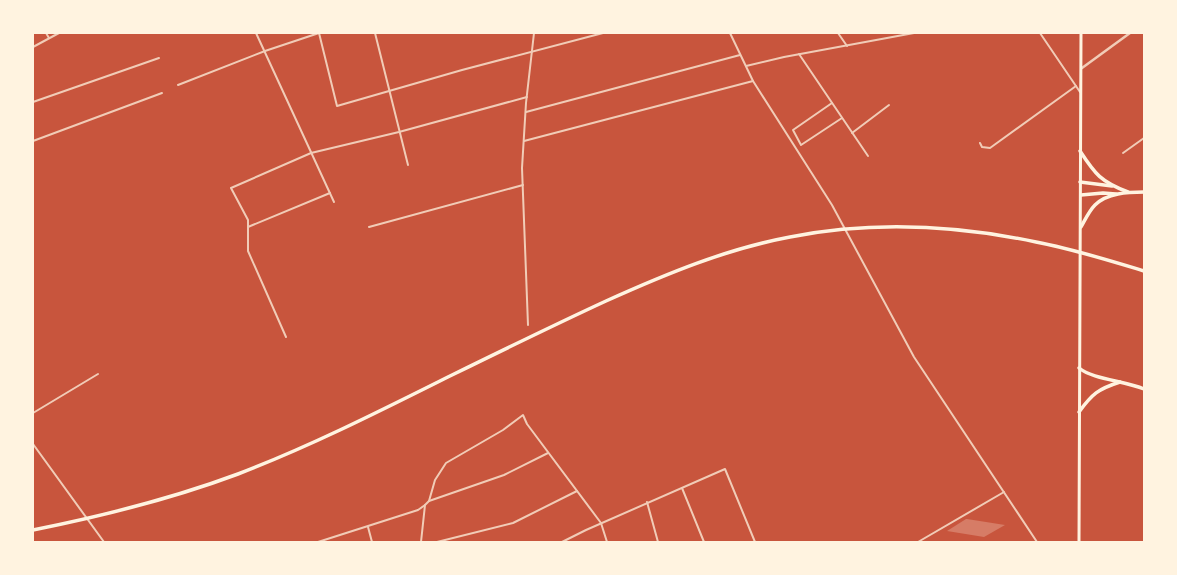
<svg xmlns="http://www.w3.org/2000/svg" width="1177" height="575" viewBox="0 0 1177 575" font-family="'Work Sans',sans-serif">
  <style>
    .building { fill: #d67c66 }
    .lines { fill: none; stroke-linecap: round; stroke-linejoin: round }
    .minor { stroke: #f1ccb7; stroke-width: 2 }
    .tertiary { stroke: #f1ccb7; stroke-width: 2.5 }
    .secondary { stroke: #fff3e0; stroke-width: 3 }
    .trunk { stroke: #fff3e0; stroke-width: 3.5 }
  </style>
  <rect width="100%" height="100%" fill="#c8553d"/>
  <polygon class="building" points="966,519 967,519 1005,525 984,537 947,531"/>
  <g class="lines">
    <g class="minor">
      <polyline points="46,33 49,38"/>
      <polyline points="256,33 334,202"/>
      <polyline points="375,33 408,165"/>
      <polyline points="730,33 753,81 832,205 914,357 1037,542"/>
      <polyline points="838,33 847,46"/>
      <polyline points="1040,33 1080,92"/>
      <polyline points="33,47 59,33"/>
      <polyline points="799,54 868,156"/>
      <polyline points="746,66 784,57 914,33"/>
      <polyline points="178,85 265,51 319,33 337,106 462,70 603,33"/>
      <polyline points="33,102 159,58"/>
      <polyline points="832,103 793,130 801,145 842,118"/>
      <polyline points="526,112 740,55"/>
      <polyline points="852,133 889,105"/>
      <polyline points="33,141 162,93"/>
      <polyline points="524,141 753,81"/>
      <polyline points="980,143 982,147 990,148 1076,86"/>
      <polyline points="1123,153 1144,138"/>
      <polyline points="248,227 330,193"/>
      <polyline points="369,227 523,185"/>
      <polyline points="528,325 522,168 526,103 534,33"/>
      <polyline points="286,337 248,251 248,220 231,188 311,153 399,132 527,97"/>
      <polyline points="33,413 98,374"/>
      <polyline points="33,444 104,542"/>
      <polyline points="682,488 704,542"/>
      <polyline points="429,501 435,480 446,463 503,430 523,415 527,424 601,523 607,542"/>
      <polyline points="647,502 658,542"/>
      <polyline points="368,527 372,542"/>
      <polyline points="318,542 418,510 425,505"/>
      <polyline points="421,542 425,505 429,501 504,475 548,453"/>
      <polyline points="437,542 513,523 577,491"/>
      <polyline points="562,542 586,530 725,469 755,542"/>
      <polyline points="918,542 1004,492"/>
    </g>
    <polyline class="tertiary" points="1082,68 1130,33"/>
    <polyline class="secondary" points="1079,542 1081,33"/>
    <g class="trunk">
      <path d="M1080 151C1095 174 1101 182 1128 192"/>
      <polyline points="1080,182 1112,186"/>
      <polyline points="1081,195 1103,193 1116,194"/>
      <path d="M1081 227C1085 220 1089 211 1095 205 1107 193 1128 192 1144 192"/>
      <path d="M1079 368C1092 379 1125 381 1144 389"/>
      <path d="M1079 412C1092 394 1098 389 1120 382"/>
      <path d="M33 530C103 516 171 499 238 474 311 446 382 410 452 375 503 350 554 325 606 301 666 274 726 249 790 237 871 221 955 225 1036 242 1073 249 1108 260 1144 271"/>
    </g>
  </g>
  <rect width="1177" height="575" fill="none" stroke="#fff3e0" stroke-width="68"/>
</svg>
